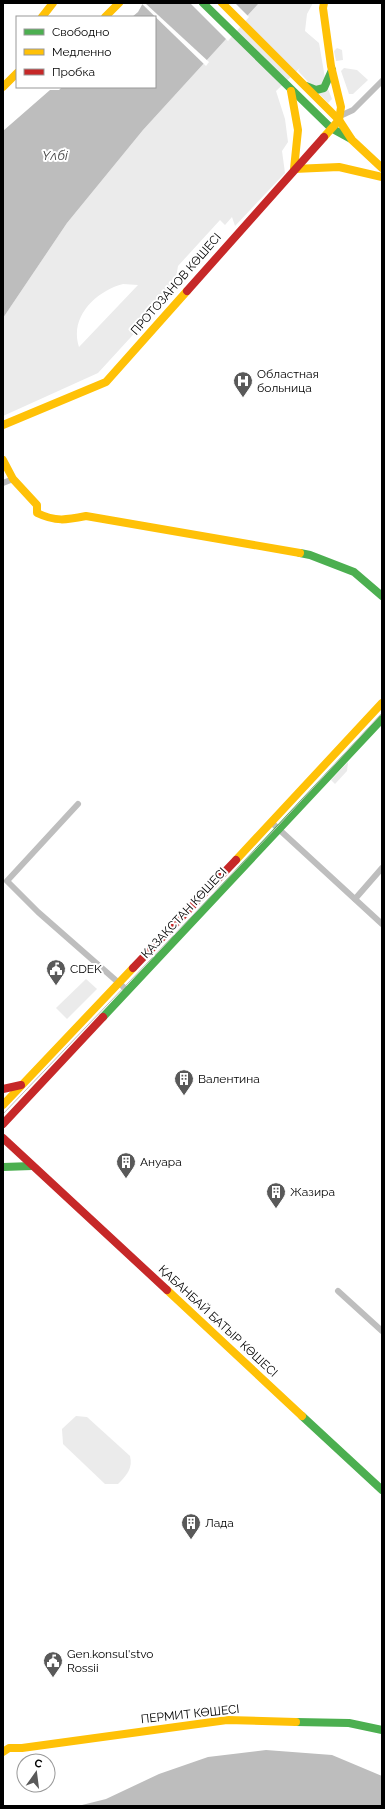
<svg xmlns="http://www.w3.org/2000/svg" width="385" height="1809" viewBox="0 0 385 1809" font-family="Raleway,sans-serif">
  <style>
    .green { fill: #ebebeb; fill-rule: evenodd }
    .water { fill: #bdbdbd }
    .pier { fill: #fff }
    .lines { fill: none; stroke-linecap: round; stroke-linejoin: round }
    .street { stroke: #bebebe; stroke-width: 6 }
    .fast { stroke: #4caf50; stroke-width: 8 }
    .slow { stroke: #ffc107; stroke-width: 8 }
    .jam { stroke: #c62828; stroke-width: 8 }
    .tram { stroke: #bebebe; stroke-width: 1 }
    .labels { text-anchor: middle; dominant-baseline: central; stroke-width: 4; stroke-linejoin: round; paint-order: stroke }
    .street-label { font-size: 12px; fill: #000; stroke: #fff }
    .poi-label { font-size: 12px; fill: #000; stroke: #fff; text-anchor: start }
    .water-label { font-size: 13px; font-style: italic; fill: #424242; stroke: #fff }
  </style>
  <rect width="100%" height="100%" fill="#fff"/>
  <g class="green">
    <path d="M259 3H313L307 14 305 31 319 43 326 84 332 99 328 103 298 71 300 68 276 91 285 119 288 142 282 151 285 173 235 226 232 217 225 225 220 220 178 266 174 290 98 373 3 416V318L67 223 143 130ZM123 284 138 285 79 347C69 317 96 291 123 284Z"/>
    <polygon points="337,48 342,50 343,60 336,61 334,51"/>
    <polygon points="344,68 357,70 368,80 353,94 349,94 341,71"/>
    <polygon points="348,762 347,771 335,784 331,780"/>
    <polygon points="86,979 97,989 67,1019 56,1008"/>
    <path d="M76 1416 87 1417 130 1456C133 1468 127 1475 118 1484H105L63 1444 62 1429Z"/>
  </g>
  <g class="water">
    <polygon points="143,3 259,3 143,130 67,223 3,318 3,131 50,90 59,90 62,87 155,87 155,17 132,17 138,12"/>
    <polygon points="266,1750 332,1755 382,1776 382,1806 78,1806 106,1799 159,1774 208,1757"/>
  </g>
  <g class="pier">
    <polygon points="141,3 145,3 209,62 206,66"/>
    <polygon points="190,3 235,3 249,17 228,41"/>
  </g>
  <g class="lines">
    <g class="street">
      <polyline points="340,116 353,110 382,81"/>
      <polyline points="3,483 13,479"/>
      <polyline points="78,804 7,881 38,912 128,991"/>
      <polyline points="271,822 382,924"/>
      <polyline points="355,899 382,868"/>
      <polyline points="338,1291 382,1331"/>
    </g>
    <g class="fast">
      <polyline points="203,3 331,128 351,139"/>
      <polyline points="306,86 316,90 324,88 332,70"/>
      <polyline points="300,553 310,555 354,572 382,596"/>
      <polyline points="103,1017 382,719"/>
      <polyline points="3,1167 32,1166"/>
      <polyline points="302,1416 382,1490"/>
      <polyline points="296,1722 349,1723 382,1730"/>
    </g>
    <g class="slow">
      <polyline points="222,3 339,120 352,140 382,168"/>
      <polyline points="324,3 323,8 331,66 341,107 339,120 324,137"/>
      <polyline points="42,17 53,3"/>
      <polyline points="105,17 119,3"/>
      <polyline points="3,87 17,73"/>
      <polyline points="291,91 298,130 294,169 339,167 382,177"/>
      <polyline points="3,425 106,382 187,291"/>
      <path d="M3 460 13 479 37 505V513C56 522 66 520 86 516L300 553"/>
      <polyline points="236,860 382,703"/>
      <polyline points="3,1105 133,968"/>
      <polyline points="167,1290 302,1416"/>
      <polyline points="3,1752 9,1748 22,1748 227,1720 296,1722"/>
    </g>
    <g class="jam">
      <polyline points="187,291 324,137"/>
      <polyline points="133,968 236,860"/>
      <polyline points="3,1089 21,1085"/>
      <polyline points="3,1124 103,1017"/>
      <polyline points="3,1138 167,1290"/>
    </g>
    <polyline class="tram" points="3,1114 277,827 382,713"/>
  </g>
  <defs>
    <g id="hospital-pin" transform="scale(1)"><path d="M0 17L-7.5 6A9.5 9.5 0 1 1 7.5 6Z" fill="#595959" stroke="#fff"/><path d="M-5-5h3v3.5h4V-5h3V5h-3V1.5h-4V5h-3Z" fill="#fff"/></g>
    <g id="civic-pin" transform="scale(1)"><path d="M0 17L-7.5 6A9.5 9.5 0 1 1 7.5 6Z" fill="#595959" stroke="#fff"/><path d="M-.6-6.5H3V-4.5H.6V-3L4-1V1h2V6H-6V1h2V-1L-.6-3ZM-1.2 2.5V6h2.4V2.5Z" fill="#fff"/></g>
    <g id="building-pin" transform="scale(1)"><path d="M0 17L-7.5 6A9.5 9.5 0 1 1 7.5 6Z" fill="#595959" stroke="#fff"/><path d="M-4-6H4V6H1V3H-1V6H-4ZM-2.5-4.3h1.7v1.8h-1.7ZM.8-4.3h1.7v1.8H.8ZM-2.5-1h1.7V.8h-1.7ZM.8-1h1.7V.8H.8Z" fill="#fff"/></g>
  </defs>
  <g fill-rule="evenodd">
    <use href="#hospital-pin" x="243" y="381"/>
    <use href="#civic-pin" x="56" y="969"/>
    <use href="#building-pin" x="184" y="1079"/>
    <use href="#building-pin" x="126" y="1162"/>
    <use href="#building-pin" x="276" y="1192"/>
    <use href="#building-pin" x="191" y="1523"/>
    <use href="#civic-pin" x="53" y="1661"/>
  </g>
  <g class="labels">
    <g class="street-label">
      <text transform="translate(176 284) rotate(-49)">ПРОТОЗАНОВ КӨШЕСІ</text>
      <text transform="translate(184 913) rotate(-47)">ҚАЗАҚСТАН КӨШЕСІ</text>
      <text transform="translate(218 1321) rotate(43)">ҚАБАНБАЙ БАТЫР КӨШЕСІ</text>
      <text transform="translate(190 1714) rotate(-6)">ПЕРМИТ КӨШЕСІ</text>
    </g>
    <g class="poi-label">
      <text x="257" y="374">Областная<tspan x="257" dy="14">больница</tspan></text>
      <text x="70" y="969">CDEK</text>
      <text x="198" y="1079">Валентина</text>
      <text x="140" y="1162">Ануара</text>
      <text x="290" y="1192">Жазира</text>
      <text x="205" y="1523">Лада</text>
      <text x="67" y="1654">Gen.konsul'stvo<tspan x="67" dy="14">Rossii</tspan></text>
    </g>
    <g class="water-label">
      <text x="55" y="155">Үлбі</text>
    </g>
  </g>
  <rect width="385" height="1809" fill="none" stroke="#000000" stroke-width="8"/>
  <rect x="16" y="16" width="140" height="72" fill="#ffffff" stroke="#999999"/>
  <rect x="24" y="29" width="20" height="6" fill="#4caf50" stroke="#999999"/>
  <text x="52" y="36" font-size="12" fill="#000000">Свободно</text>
  <rect x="24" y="49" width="20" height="6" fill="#ffc107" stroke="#999999"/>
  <text x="52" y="56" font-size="12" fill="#000000">Медленно</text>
  <rect x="24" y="69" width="20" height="6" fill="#c62828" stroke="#999999"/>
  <text x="52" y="76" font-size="12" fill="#000000">Пробка</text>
  <g transform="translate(36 1773) rotate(14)"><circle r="19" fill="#ffffff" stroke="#999999"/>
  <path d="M0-3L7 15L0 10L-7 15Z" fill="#595959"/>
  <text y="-6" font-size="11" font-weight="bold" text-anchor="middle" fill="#000000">С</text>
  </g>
</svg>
